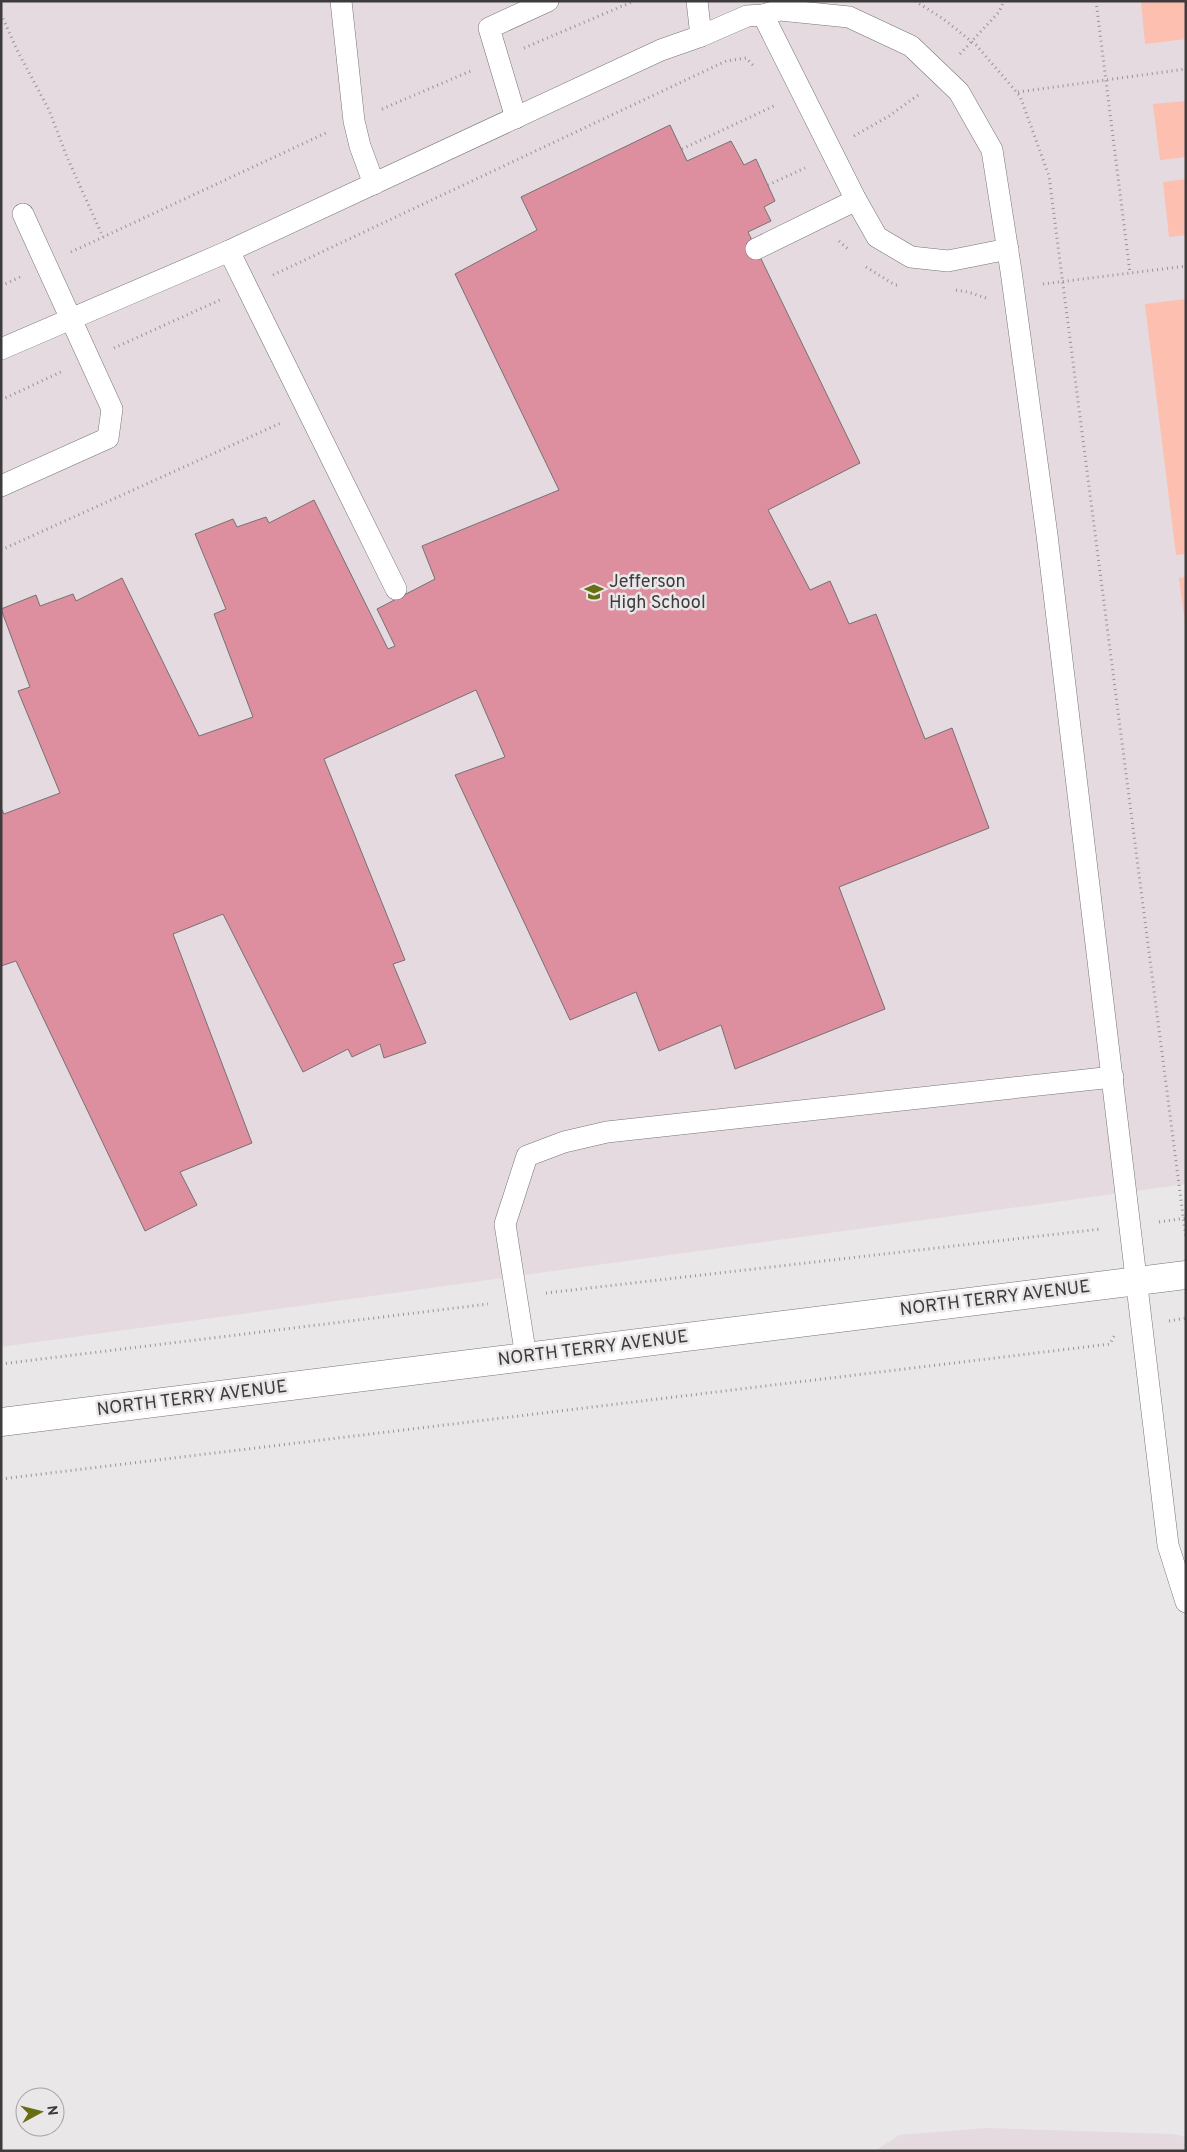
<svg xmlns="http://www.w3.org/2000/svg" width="1187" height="2152" viewBox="0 0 1187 2152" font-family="Overpass,sans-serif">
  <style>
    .built { fill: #e4dae0 }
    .green { fill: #fdbfb0 }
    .building { fill: #de8f9f; stroke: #757172 }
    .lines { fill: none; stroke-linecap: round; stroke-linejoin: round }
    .lane-casing { stroke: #777475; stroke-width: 22 }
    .street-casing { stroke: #777475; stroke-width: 29 }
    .path { stroke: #979496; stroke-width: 3; stroke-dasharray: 1 4; stroke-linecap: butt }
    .lane { stroke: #fff; stroke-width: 21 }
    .street { stroke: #fff; stroke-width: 28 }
    .labels { text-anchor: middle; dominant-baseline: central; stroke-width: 5; stroke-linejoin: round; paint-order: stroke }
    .poi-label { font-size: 18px; fill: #3d3b3c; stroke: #eae7e9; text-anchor: start }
    .street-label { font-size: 18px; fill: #3d3b3c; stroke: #eae7e9 }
  </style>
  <rect width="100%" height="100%" fill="#eae7e9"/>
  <g class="built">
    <polygon points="1,1 1186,1 1186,1184 1,1347"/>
    <polygon points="986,2128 1172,2134 1186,2137 1186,2151 875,2151 899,2135"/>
  </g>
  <g class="green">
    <polygon points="1141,1 1186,1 1186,39 1145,44"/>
    <polygon points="1186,101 1186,157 1160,160 1153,104"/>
    <polygon points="1186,179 1186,235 1169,237 1163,182"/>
    <polygon points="1186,299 1186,554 1176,555 1145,304"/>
    <polygon points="1186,577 1186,630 1179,578"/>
  </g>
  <polygon class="building" points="670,125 687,161 731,141 744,165 756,159 775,201 764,207 771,221 748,232 860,463 768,510 810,590 830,581 849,624 876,614 925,739 952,728 989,828 839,887 885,1009 735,1069 721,1025 659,1051 636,992 570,1020 455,775 505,757 476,690 324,759 405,960 393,964 426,1043 384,1058 380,1044 352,1057 348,1049 303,1072 223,914 173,934 252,1143 180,1172 197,1205 145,1231 16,961 1,966 1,808 4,814 60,793 18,691 30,687 1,609 36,595 40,606 73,594 76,601 122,578 199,736 253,717 214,614 226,609 195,534 233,519 237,527 266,517 269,523 314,500 388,649 395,646 377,609 435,579 422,546 559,490 455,274 537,230 521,197"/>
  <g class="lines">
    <g class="lane-casing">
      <g id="lane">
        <polyline points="341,1 354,121 360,146 374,184"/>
        <polyline points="697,1 701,36"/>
        <polyline points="763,15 856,200 877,237 911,257 948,261 1008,249"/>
        <polyline points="516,118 489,28 548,1"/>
        <polyline points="756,249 856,200"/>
        <polyline points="229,251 396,589"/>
        <polyline points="1,349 229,251 661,50 701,36 747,16 763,15 780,10 849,17 911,46 959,92 992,150 1011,271 1047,535 1168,1545 1186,1602"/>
        <polyline points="1,486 108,438 112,409 23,214"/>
        <polyline points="526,1357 505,1224 527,1156 564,1142 607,1132 1113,1077"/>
      </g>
    </g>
    <g class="street-casing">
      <polyline id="street" points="1,1422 1186,1275"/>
    </g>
    <g class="path">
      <polyline points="915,1 942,18 976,45 1020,96 1049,176 1186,1239"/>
      <polyline points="1096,1 1130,273"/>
      <polyline points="1,14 17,50 49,110 67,157 103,237"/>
      <polyline points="524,48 634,1"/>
      <polyline points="960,54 999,12 1004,1"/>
      <polyline points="1018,92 1186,69"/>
      <polyline points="382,109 473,70"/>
      <polyline points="854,136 889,116 921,93"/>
      <polyline points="682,149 776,105"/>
      <polyline points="768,185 805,168"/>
      <polyline points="839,241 849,250"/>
      <polyline points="71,252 328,132"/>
      <polyline points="866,267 895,285 900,285"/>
      <polyline points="273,275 726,61 746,58 755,67"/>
      <polyline points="1043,284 1186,266"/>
      <polyline points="1,286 20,277"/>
      <polyline points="956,290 968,292 986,298"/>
      <polyline points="114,348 222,299"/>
      <polyline points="1,400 63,371"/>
      <polyline points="1,550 283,422"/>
      <polyline points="1159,1222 1186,1218"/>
      <polyline points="546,1293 1101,1229"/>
      <polyline points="1169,1321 1186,1318"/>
      <polyline points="1,1364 488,1304"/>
      <polyline points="1,1479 1110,1344 1114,1336"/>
    </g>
    <use href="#lane" class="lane"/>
    <use href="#street" class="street"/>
  </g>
  <defs>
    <g id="school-bare" transform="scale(1.5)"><path d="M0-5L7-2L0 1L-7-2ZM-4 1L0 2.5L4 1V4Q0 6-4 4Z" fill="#696e14" stroke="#eae7e9" stroke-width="2.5" paint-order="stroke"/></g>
  </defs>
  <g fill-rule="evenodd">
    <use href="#school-bare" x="594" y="592"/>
  </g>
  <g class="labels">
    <g class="poi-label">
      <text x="609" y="582">Jefferson<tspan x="609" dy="21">High School</tspan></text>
    </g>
    <g class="street-label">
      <text transform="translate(995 1299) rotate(-7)">NORTH TERRY AVENUE</text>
      <text transform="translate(593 1349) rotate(-7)">NORTH TERRY AVENUE</text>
      <text transform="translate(192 1399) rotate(-7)">NORTH TERRY AVENUE</text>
    </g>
  </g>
  <rect width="1187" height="2152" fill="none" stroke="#3d3b3c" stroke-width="5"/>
  <g transform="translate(40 2112) rotate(83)"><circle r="24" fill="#eae7e9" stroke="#a5a2a4"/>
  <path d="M0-4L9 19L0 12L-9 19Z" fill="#696e14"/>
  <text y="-8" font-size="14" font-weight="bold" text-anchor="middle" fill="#3d3b3c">N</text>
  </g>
</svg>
